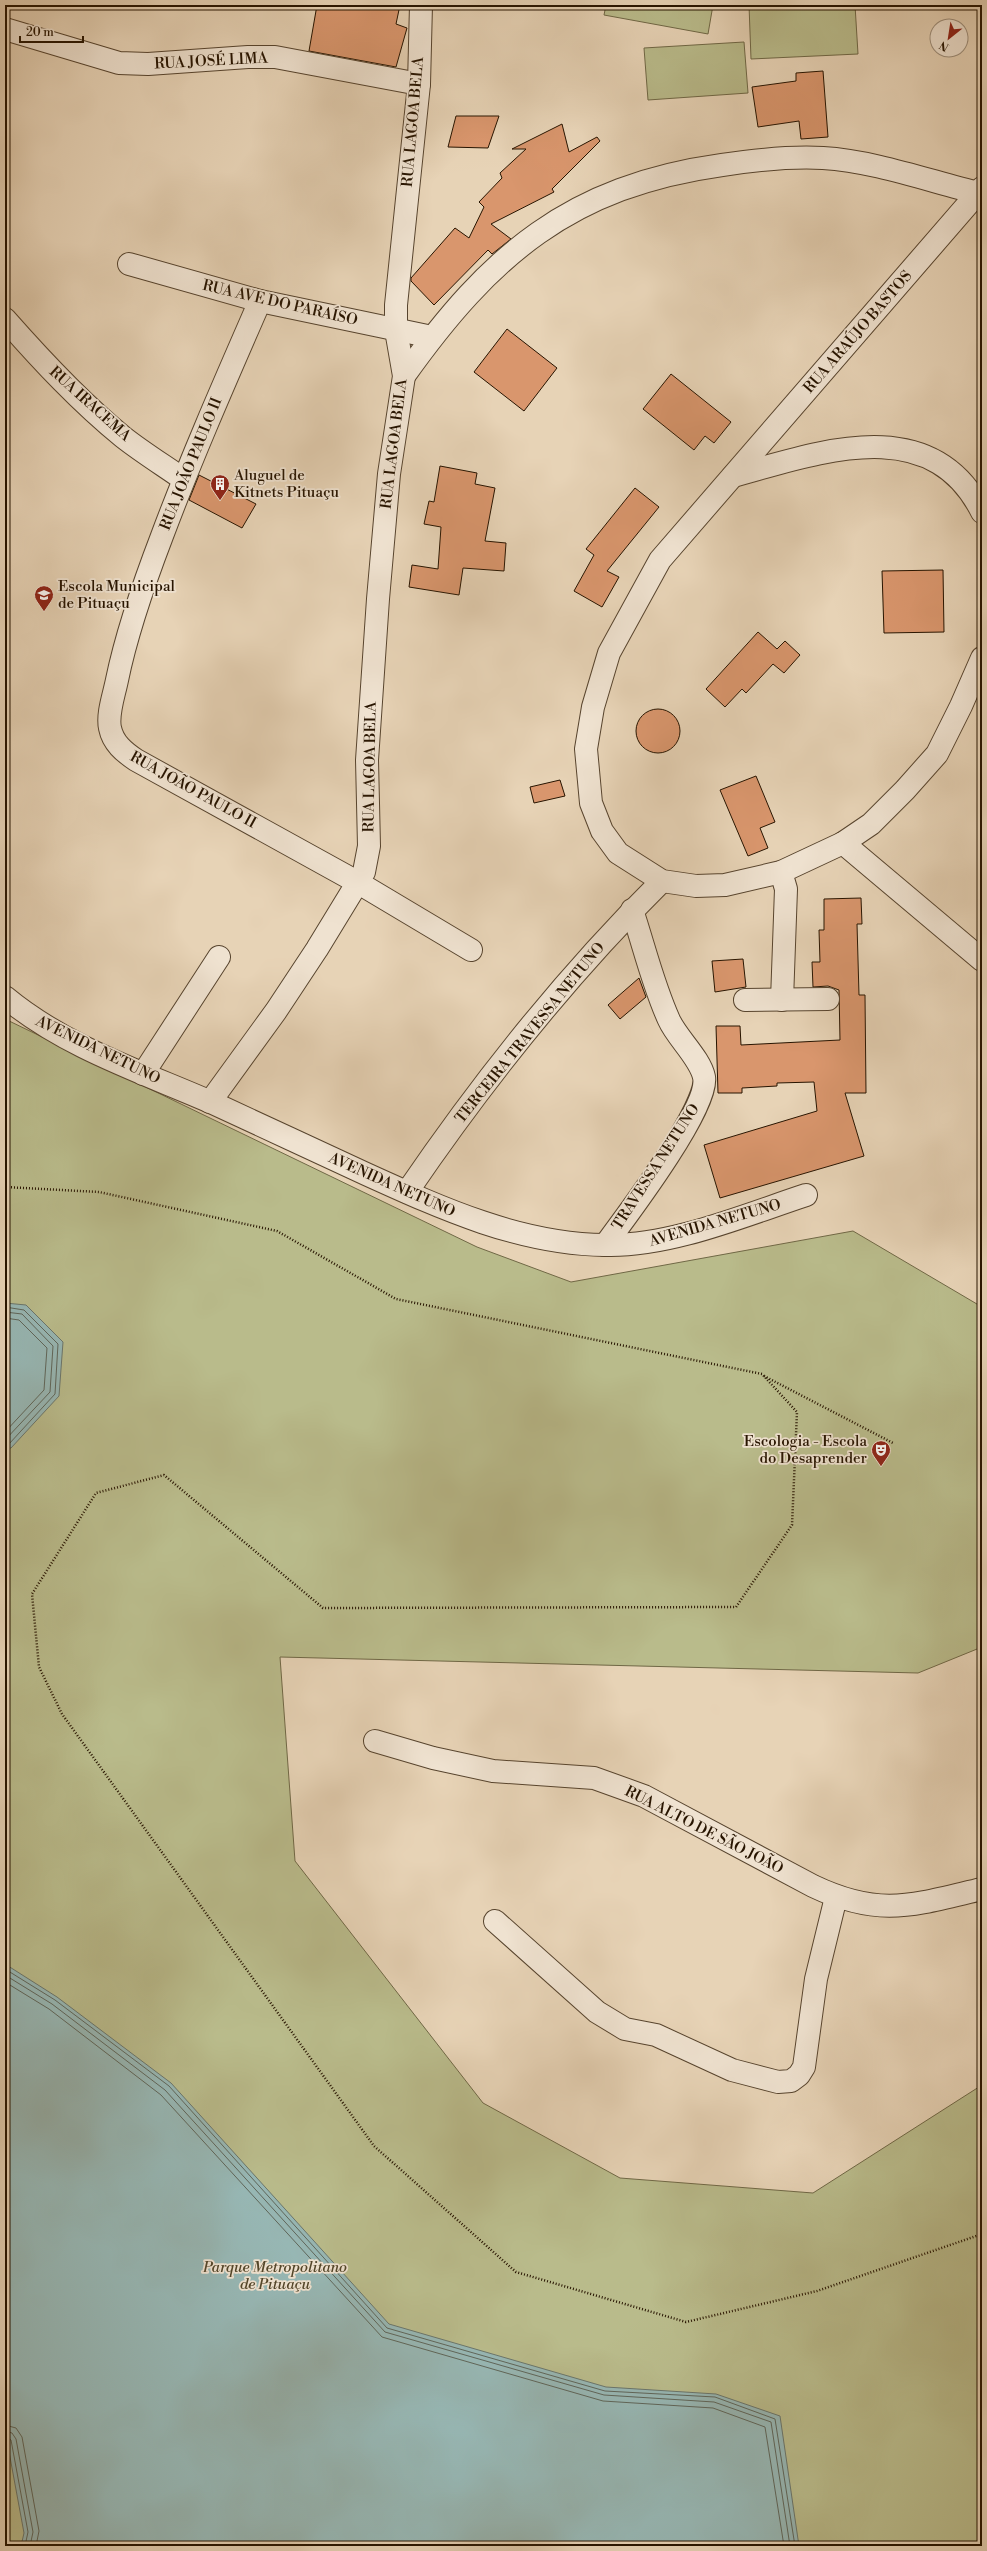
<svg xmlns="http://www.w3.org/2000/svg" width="987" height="2551" viewBox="0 0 987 2551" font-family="'Libre Bodoni',serif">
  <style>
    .green { fill: #b9bb8b; stroke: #706846 }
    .water { fill: #97b7b4; stroke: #6a766c }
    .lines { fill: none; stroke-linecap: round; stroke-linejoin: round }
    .shore { stroke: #5f665a; stroke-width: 1 }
    .building { fill: #d9966d; stroke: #271400 }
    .minor-casing { stroke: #57442e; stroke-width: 24 }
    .path { stroke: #271400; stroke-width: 2.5; stroke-dasharray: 1 2; stroke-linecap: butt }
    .minor { stroke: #efe2d0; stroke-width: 22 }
    .labels { text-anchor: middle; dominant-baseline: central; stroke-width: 3.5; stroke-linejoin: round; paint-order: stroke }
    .street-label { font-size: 15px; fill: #271400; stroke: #efe2d0 }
    .poi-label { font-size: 15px; fill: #271400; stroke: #efe2d0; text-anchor: start }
    .park-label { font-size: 15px; font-style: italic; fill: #53462a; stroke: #efe2d0 }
  </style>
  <rect width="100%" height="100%" fill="#e7d3b6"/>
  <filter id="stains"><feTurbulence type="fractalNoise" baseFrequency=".005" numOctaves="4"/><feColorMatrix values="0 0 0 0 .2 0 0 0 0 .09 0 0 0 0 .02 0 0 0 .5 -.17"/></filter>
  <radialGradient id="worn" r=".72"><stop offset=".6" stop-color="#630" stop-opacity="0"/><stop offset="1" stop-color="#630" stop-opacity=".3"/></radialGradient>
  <g class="green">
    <polygon points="606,5 713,5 708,34 604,15"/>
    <polygon points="749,5 855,5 858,54 751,59"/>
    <polygon points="744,42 748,93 648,100 644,48"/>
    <polygon points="5,1019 477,1247 571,1282 853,1231 982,1307 982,1647 918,1673 280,1657 295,1861 483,2103 620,2178 813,2193 982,2085 982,2546 5,2546"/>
  </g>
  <g class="water">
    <polygon points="5,1303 26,1305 63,1342 59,1396 11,1448 5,1449"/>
    <polygon points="5,1964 57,1997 171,2083 389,2324 606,2387 716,2394 780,2416 799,2546 21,2546 24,2533 5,2430"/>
  </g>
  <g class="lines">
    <g class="shore">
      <polyline points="5,1307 24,1310 58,1344 55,1394 9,1444 5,1445"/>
      <polyline points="5,1312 22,1314 53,1346 50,1392 5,1440"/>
      <polyline points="5,1318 19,1320 47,1348 44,1390 5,1432"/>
      <polyline points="5,1969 55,2000 169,2086 387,2328 605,2391 715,2397 775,2419 795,2546"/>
      <polyline points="5,1975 52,2004 165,2090 385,2332 604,2395 714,2402 771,2422 790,2546"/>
      <polyline points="5,1982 49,2009 161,2095 382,2337 603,2401 713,2408 765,2427 784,2546"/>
      <polyline points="5,2425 16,2428 22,2437 39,2531 36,2546"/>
      <polyline points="5,2431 12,2433 16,2439 33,2532 30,2546"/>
      <polyline points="5,2436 11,2440 28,2532 25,2546"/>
    </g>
  </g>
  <g class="building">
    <polygon points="317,5 400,5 396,24 407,28 396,67 309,51"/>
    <polygon points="823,71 828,137 801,139 799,121 758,127 752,87 796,81 796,73"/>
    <polygon points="456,116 499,116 488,148 448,147"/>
    <polygon points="562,124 569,152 597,137 600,141 552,189 554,192 491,224 511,239 492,254 488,250 434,305 411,281 411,278 455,228 469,238 484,207 479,202 502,178 500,173 526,149 512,149"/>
    <polygon points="507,329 557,368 524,411 474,372"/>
    <polygon points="671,374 731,422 714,443 705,436 694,450 643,409"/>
    <polygon points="440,466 477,473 475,484 495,488 485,541 506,543 504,571 463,568 459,595 409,587 412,565 438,569 441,527 424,524 429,501 434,502"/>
    <polygon points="199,475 256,504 242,528 189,500"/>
    <polygon points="635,488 659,507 607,571 619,577 602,607 574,591 594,555 586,549"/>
    <polygon points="943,570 944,632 884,633 882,571"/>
    <polygon points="758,632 777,649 785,641 800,655 784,673 773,664 746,693 742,689 725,707 706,689"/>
    <circle cx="658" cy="731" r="22"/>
    <polygon points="756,776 775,822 760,828 768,848 748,856 720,790"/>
    <polygon points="560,780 565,796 534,803 530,787"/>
    <polygon points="861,898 862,924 857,924 859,995 865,995 866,1093 845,1093 864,1156 720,1198 704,1145 817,1111 814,1082 777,1083 777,1086 742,1088 742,1093 718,1093 716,1026 740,1026 741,1045 840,1040 839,990 828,986 813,987 812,962 820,962 819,930 824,930 824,899"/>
    <polygon points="743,959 746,987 715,992 712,961"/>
    <polygon points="639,978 646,997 620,1019 608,1005"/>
  </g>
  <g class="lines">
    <g class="minor-casing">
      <g id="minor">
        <polyline points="5,29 119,63 148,64 248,57 275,57 419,84"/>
        <polyline points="982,188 660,560 609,653 593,707 586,749 591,803 602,831 618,853 662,881 696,886 725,885 781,872 843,843 871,824 905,790 937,754 961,706 982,658"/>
        <polyline points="129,264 260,301 432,337"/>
        <path d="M260 301C226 379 192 456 162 536 144 583 127 631 117 680 114 695 107 714 110 728 113 743 124 752 136 760L357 882 471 950"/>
        <path d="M5 319C42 361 80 402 123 437 142 452 163 465 183 479"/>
        <path d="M404 376C490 255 570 186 722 165 755 160 789 156 823 158 874 161 929 181 978 193L982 196"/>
        <path d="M733 476C818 453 931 410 982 512"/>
        <polyline points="843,843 982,960"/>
        <polyline points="781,872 786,889 782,1000"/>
        <path d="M5 997C65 1047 142 1072 213 1103 264 1127 315 1150 366 1174 443 1209 520 1244 605 1245 670 1247 745 1215 806 1195"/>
        <polyline points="745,1000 828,999"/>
        <polyline points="143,1074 219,957"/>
        <polyline points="210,1102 276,1011 317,949 364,872 369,846 367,760 378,599 389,474 404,376 396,330 396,305 419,84 421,5"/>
        <path d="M407 1192C482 1082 567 975 662 881"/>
        <path d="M605 1245C625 1218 710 1106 704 1077 700 1058 677 1038 669 1020 653 985 644 946 632 910"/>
        <path d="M375 1741 433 1758 493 1771 594 1778 644 1796 813 1886C880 1918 913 1905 982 1889"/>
        <polyline points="495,1921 597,2012 625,2029 656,2035 732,2070 778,2082 791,2081 799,2075 804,2067 816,1979 836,1897"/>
      </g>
    </g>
    <g class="path">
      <polyline points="5,1187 99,1192 277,1231 396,1299 762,1374 797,1412 792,1525 736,1607 323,1608 164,1475 96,1493 32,1594 39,1667 62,1714 374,2146 516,2272 686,2322 817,2291 982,2234"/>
      <polyline points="764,1376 893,1443"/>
    </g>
    <use href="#minor" class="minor"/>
  </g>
  <defs>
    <g id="building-pin" transform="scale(1)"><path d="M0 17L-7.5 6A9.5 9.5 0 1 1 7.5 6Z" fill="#8f2418" stroke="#efe2d0"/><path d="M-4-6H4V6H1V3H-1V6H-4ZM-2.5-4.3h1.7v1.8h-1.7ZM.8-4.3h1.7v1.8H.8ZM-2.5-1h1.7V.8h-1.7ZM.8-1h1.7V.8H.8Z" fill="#fff"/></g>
    <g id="school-pin" transform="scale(1)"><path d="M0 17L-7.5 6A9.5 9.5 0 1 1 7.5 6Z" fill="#8f2418" stroke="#efe2d0"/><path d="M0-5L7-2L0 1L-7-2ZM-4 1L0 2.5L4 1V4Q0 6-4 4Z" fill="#fff"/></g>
    <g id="theatre-pin" transform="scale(1)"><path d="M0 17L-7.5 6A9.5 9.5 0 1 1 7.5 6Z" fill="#8f2418" stroke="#efe2d0"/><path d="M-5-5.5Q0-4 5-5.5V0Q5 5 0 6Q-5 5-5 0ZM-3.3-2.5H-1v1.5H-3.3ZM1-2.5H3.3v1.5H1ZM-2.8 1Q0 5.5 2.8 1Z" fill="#fff"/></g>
  </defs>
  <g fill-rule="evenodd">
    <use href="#building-pin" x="220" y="484"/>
    <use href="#school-pin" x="44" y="595"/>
    <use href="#theatre-pin" x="881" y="1450"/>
  </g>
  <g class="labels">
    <g class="street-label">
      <text transform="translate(211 61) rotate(-3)">RUA JOSÉ LIMA</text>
      <text transform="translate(413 122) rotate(-85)">RUA LAGOA BELA</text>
      <text transform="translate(280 303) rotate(13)">RUA AVE DO PARAÍSO</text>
      <text transform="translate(858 332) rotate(-49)">RUA ARAÚJO BASTOS</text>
      <text transform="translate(90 404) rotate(42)">RUA IRACEMA</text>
      <text transform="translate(394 444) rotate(-83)">RUA LAGOA BELA</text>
      <text transform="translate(191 464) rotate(-68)">RUA JOÃO PAULO II</text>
      <text transform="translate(370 767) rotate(-89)">RUA LAGOA BELA</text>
      <text transform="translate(193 790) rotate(29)">RUA JOÃO PAULO II</text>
      <text transform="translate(530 1033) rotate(-51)">TERCEIRA TRAVESSA NETUNO</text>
      <text transform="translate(98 1050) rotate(26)">AVENIDA NETUNO</text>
      <text transform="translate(656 1167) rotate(-57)">TRAVESSA NETUNO</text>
      <text transform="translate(392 1185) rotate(24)">AVENIDA NETUNO</text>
      <text transform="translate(715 1223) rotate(-16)">AVENIDA NETUNO</text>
      <text transform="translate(704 1830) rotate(27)">RUA ALTO DE SÃO JOÃO</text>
    </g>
    <g class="poi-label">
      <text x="234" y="475">Aluguel de<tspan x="234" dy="17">Kitnets Pituaçu</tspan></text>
      <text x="58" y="586">Escola Municipal<tspan x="58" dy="17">de Pituaçu</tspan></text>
      <text x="867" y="1441" text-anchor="end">Escologia - Escola<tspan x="867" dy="17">do Desaprender</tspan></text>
    </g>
    <g class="park-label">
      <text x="275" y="2267">Parque Metropolitano<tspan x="275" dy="17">de Pituaçu</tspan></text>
    </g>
  </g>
  <rect width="987" height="2551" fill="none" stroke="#e7d3b6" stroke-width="20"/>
  <rect x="6" y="6" width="975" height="2539" fill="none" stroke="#271400" stroke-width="2"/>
  <rect x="10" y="10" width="967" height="2531" fill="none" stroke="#271400"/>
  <g transform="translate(949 38) rotate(210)"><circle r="19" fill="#efe2d0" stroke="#9f907d"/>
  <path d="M0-3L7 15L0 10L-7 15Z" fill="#8f2418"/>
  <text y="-6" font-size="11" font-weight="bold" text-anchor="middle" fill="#271400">N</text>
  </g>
  <path d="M20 36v6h63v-6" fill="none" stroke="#271400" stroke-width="2"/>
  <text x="26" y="36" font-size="12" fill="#271400" stroke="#efe2d0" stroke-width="3" paint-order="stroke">20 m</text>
  <rect width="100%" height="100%" filter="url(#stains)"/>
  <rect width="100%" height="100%" fill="url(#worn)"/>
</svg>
